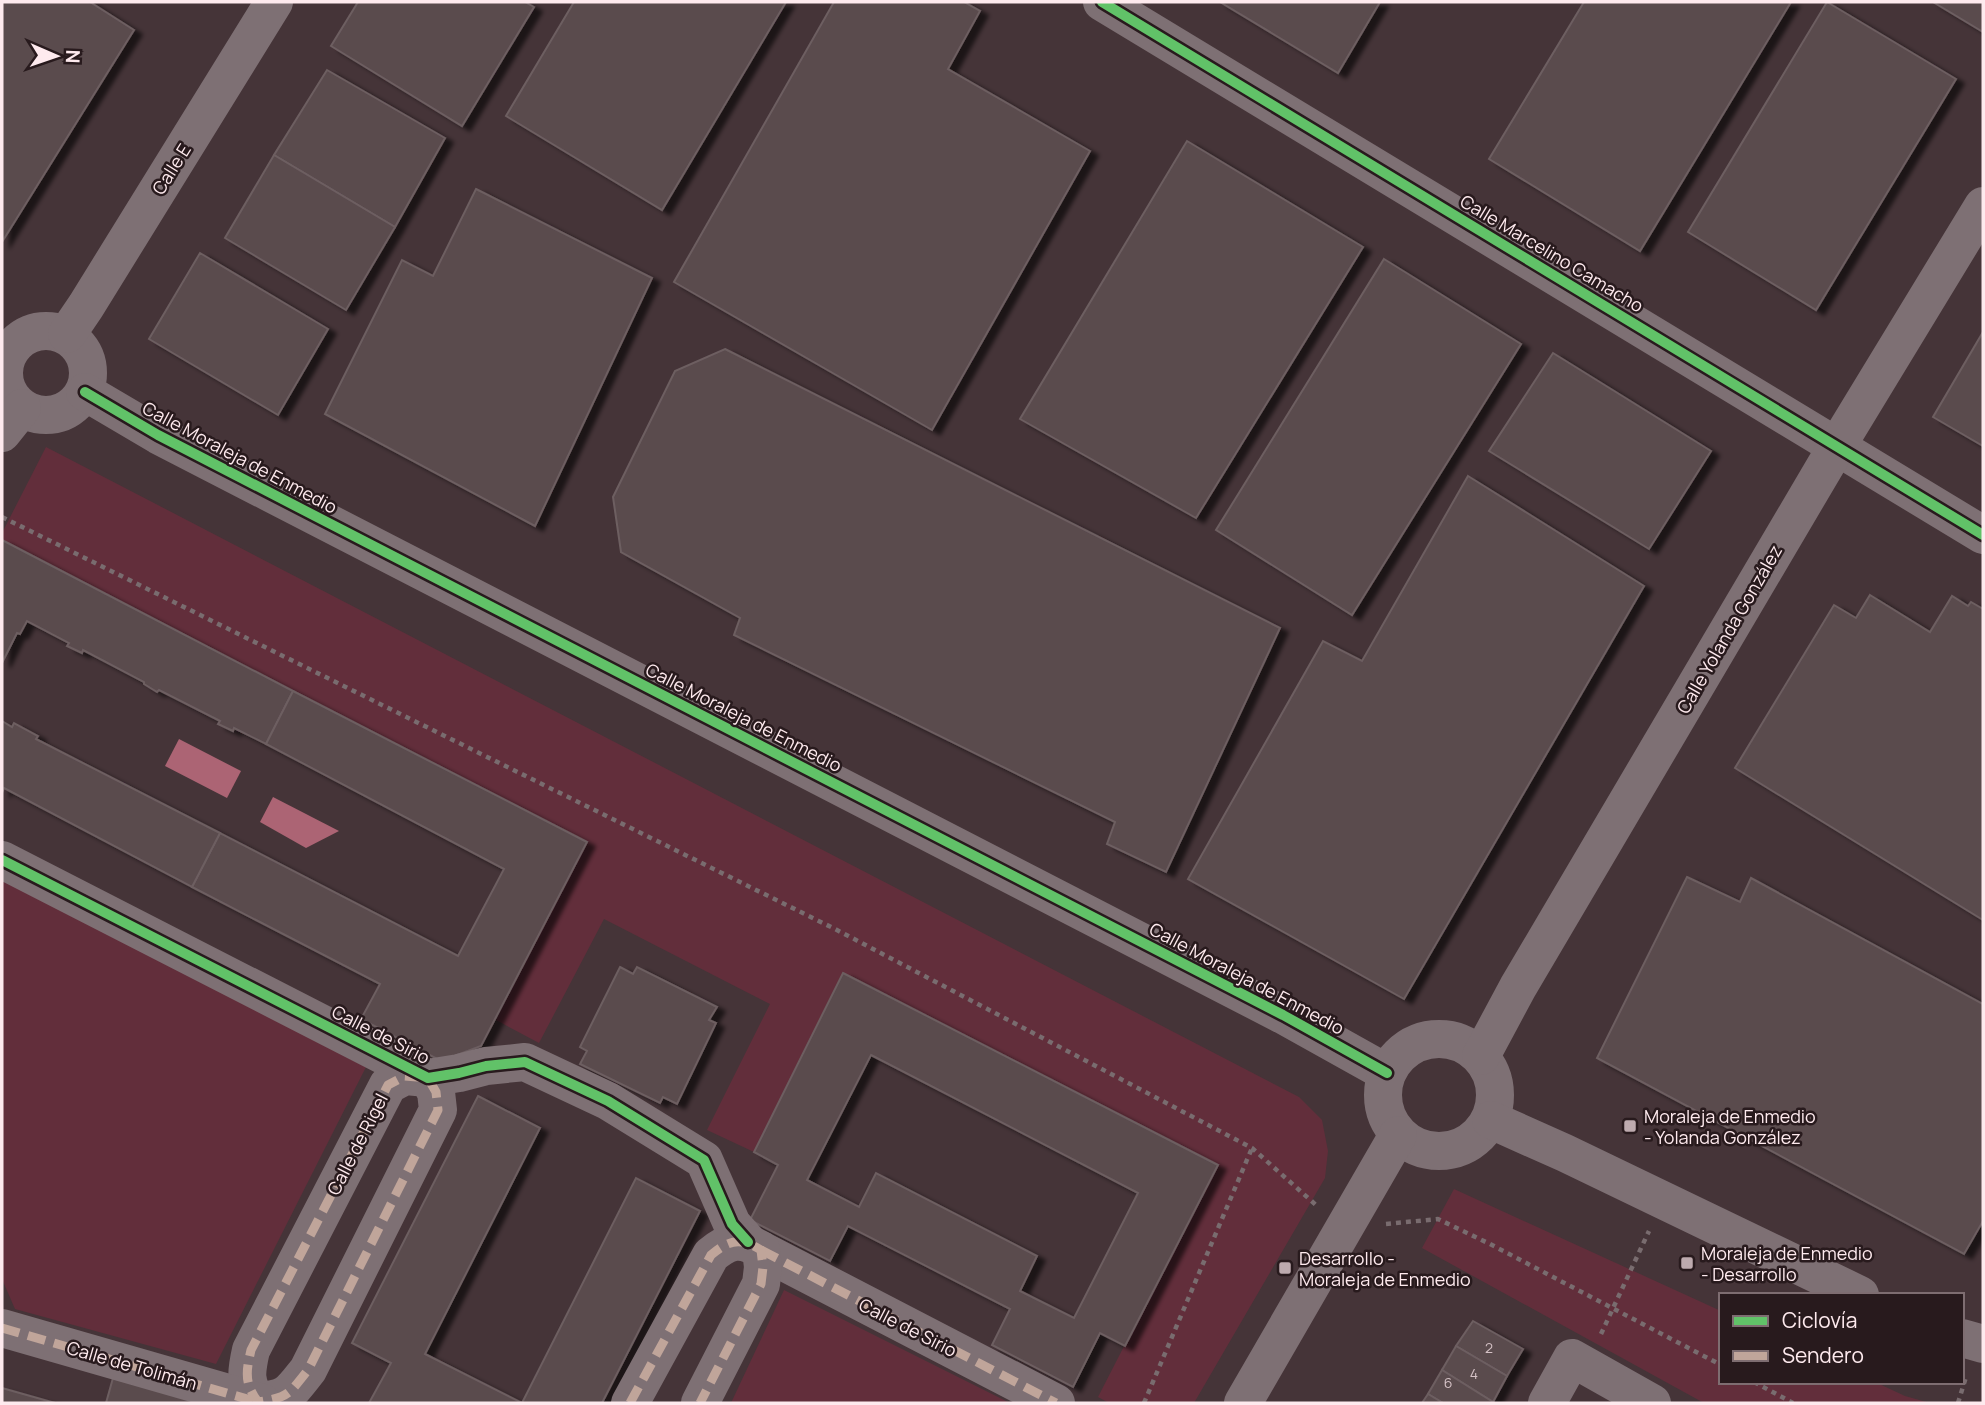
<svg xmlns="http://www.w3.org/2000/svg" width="1985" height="1405" viewBox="0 0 1985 1405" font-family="Manrope,sans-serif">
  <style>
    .green { fill: #622e3b }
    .water { fill: #ac6474 }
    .building { fill: #5a4b4e; stroke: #6d5e61; stroke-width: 2; fill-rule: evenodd; filter: url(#shadow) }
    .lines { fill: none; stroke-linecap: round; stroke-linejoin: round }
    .path { stroke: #796c6f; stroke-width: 4.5; stroke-dasharray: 5 5; stroke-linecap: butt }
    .street { stroke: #7e7074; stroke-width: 38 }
    .quiet { stroke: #c0a59a; stroke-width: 9; stroke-dasharray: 18 9; stroke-linecap: butt }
    .cycleway-casing { stroke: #281a1d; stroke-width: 15 }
    .cycleway { stroke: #61c268; stroke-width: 10 }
    .poi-dot { fill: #bdaaae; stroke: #281a1d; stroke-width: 2.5 }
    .labels { text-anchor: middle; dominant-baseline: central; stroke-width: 5; stroke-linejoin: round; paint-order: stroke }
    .number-label { font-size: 14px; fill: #d5c2c6 }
    .street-label { font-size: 18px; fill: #feeaee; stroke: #281a1d }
    .poi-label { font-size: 18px; fill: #feeaee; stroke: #281a1d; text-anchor: start }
  </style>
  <defs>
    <filter id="shadow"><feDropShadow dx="8" dy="4.5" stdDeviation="2" flood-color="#0009"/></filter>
  </defs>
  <rect width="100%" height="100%" fill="#453438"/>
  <g class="green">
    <polygon points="46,447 1299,1097 1322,1120 1328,1151 1325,1178 1194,1403 1109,1403 1098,1397 1217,1165 843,973 754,1152 707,1130 770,1004 604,919 539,1043 496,1020 586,842 2,540 2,533"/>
    <polygon points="2,879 366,1067 216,1364 15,1309 2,1279"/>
    <polygon points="1454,1189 1721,1311 1721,1382 1875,1382 1905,1396 1930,1403 1704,1403 1422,1248"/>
    <polygon points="784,1290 1010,1403 731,1403"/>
  </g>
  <g class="water">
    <polygon points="179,739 241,771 227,798 165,766"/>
    <polygon points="273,797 339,831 306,848 260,822"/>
  </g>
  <g class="building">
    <polygon points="2,2 90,2 134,30 2,242"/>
    <polygon points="358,2 525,2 534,7 462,126 331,46"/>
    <polygon points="574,2 786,2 662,210 506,116"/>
    <polygon points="834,2 964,2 980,11 948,69 1090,151 932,430 674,282"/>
    <polygon points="1220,2 1380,2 1338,73"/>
    <polygon points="1584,2 1791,2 1640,251 1489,159"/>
    <polygon points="1827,2 1956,79 1816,310 1688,232"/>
    <polygon points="1933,2 1983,2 1983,32"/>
    <polygon points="327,70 445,138 395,227 274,155"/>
    <polygon points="1187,141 1363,247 1196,518 1020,419"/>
    <polygon points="274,155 395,227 346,310 225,238"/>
    <polygon points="476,189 652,278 535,526 325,414 402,260 433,276"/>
    <polygon points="200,253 328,329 278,415 149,339"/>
    <polygon points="1384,259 1521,344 1352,615 1216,530"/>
    <polygon points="1983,332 1983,446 1933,417"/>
    <polygon points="725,349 1280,628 1166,872 1107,844 1115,822 734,635 740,618 621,552 613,497 675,371"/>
    <polygon points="1553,353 1711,451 1649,549 1489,451"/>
    <polygon points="1468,476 1644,586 1404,999 1188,879 1323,641 1362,661"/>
    <polygon points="2,540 293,691 266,744 234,728 233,731 218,724 220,721 159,690 157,692 144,684 144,682 83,650 82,653 67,646 69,643 27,621 20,634 17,633 2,663"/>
    <polygon points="1870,595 1930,632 1952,596 1968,606 1971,602 1983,609 1983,920 1735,768 1834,605 1856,618"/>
    <polygon points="293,691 587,842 481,1046 441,1061 361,1019 380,984 192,887 220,833 458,956 504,869 266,744"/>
    <polygon points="2,721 12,727 14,723 38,736 36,739 220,833 192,887 4,788 2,793"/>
    <polygon points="1687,877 1740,902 1751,878 1983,1004 1983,1221 1964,1254 1597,1058"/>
    <polygon points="620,967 633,974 637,967 717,1007 709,1020 716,1023 677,1104 663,1097 660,1103 580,1064 587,1051 580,1047"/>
    <path d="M843 973 1218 1165 1125 1346 1100 1333 1073 1387 992 1345 1010 1309 848 1226 830 1261 750 1220 778 1165 754 1152ZM871 1055 1138 1193 1074 1318 1020 1291 1037 1256 876 1173 859 1207 807 1180Z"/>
    <polygon points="478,1096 540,1128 425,1354 522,1403 636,1178 700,1211 602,1403 369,1403 391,1363 352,1343"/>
    <polygon points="1473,1321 1523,1349 1507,1376 1456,1346"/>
    <polygon points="1456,1346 1507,1376 1493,1402 1442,1370"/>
    <polygon points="1442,1370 1493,1402 1492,1403 1443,1403 1428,1394"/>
    <polygon points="113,1378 202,1403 106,1403"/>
    <polygon points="2,1388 55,1403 2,1403"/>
    <polygon points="1428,1394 1443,1403 1422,1403"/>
  </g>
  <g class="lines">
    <g class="path">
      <polyline points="2,517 835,929 1252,1148 1316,1205"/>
      <polyline points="1386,1224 1438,1219 1490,1244 1721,1365"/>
      <polyline points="1601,1334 1649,1231"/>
      <polyline points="1754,1382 1793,1403"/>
      <polyline points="1144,1403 1252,1148"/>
      <polyline points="1958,1403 1966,1377"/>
    </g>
    <g class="street">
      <polyline points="1102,2 1983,535"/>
      <circle cx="46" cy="373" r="42"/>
      <polyline points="67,334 86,306 274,2"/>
      <polyline points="85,392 158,435 1283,1015 1387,1073"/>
      <polyline points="2,433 22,408"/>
      <polyline points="2,860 428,1078 459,1073 486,1066 525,1062 608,1101 704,1160 732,1224 748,1242"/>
      <circle cx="1439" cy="1095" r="56"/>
      <polyline points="1481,1056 1518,987 1837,446 1983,206"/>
      <path d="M405 1076 428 1078 436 1092 438 1110 308 1370C288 1395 289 1397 258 1402 244 1383 246 1372 251 1350L388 1085Z"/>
      <polyline points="1491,1120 1565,1153 1860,1295"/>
      <polyline points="761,1250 1056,1403"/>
      <polyline points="2,1328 263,1403"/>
      <polyline points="1962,1338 1983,1344"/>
      <path d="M630 1403 711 1255C729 1240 740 1237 761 1250L763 1267 761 1284 700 1403"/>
      <polyline points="1243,1403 1398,1135"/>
      <polyline points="1547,1403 1572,1358 1652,1403"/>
    </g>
    <g class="quiet">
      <path d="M405 1076 428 1078 436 1092 438 1110 308 1370C288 1395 289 1397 258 1402 244 1383 246 1372 251 1350L388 1085Z"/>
      <polyline points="761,1250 1056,1403"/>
      <polyline points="2,1328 261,1403"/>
      <path d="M630 1403 711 1255C729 1240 740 1237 761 1250L763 1267 761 1284 700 1403"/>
    </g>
    <g class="cycleway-casing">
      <g id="cycleway">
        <polyline points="1102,2 1983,535"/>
        <polyline points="85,392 158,435 1283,1015 1387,1073"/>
        <polyline points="2,860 428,1078 459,1073 486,1066 525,1062 608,1101 704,1160 732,1224 748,1242"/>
      </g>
    </g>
    <use href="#cycleway" class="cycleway"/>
  </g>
  <g class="poi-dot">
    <rect x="1623" y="1119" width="14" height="14" rx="3.5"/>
    <rect x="1680" y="1256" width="14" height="14" rx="3.5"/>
    <rect x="1278" y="1261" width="14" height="14" rx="3.5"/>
  </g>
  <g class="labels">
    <g class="number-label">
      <text x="1489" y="1347">2</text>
      <text x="1474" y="1373">4</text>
      <text x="1448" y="1382">6</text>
    </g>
    <g class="street-label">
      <text transform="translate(171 169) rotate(-58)">Calle E</text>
      <text transform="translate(1552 253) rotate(31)">Calle Marcelino Camacho</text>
      <text transform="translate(240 457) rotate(28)">Calle Moraleja de Enmedio</text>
      <text transform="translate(1729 629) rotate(-60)">Calle Yolanda González</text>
      <text transform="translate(744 717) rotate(27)">Calle Moraleja de Enmedio</text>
      <text transform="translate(1247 978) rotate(28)">Calle Moraleja de Enmedio</text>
      <text transform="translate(381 1034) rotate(27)">Calle de Sirio</text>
      <text transform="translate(357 1144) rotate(-63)">Calle de Rigel</text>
      <text transform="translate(908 1327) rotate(27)">Calle de Sirio</text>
      <text transform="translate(132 1365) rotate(16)">Calle de Tolimán</text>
    </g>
    <g class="poi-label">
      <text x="1644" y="1116">Moraleja de Enmedio<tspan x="1644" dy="21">- Yolanda González</tspan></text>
      <text x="1701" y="1253">Moraleja de Enmedio<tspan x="1701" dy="21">- Desarrollo</tspan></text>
      <text x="1299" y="1258">Desarrollo -<tspan x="1299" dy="21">Moraleja de Enmedio</tspan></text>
    </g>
  </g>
  <rect width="1985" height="1405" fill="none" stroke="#feeaee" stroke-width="7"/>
  <rect x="1719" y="1293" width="245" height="91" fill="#281a1d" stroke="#7e6d71" stroke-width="2"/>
  <rect x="1733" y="1316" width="35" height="10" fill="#61c268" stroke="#7e6d71" stroke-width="2"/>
  <text x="1782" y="1328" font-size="21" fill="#feeaee">Ciclovía</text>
  <rect x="1733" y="1351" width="35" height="10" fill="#c0a59a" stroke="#7e6d71" stroke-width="2"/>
  <text x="1782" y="1363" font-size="21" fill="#feeaee">Sendero</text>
  <g transform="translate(56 56) rotate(92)" stroke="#281a1d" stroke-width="5" paint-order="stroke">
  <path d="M0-5L12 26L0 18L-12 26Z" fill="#feeaee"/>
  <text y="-10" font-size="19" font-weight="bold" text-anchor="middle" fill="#feeaee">N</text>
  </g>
</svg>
